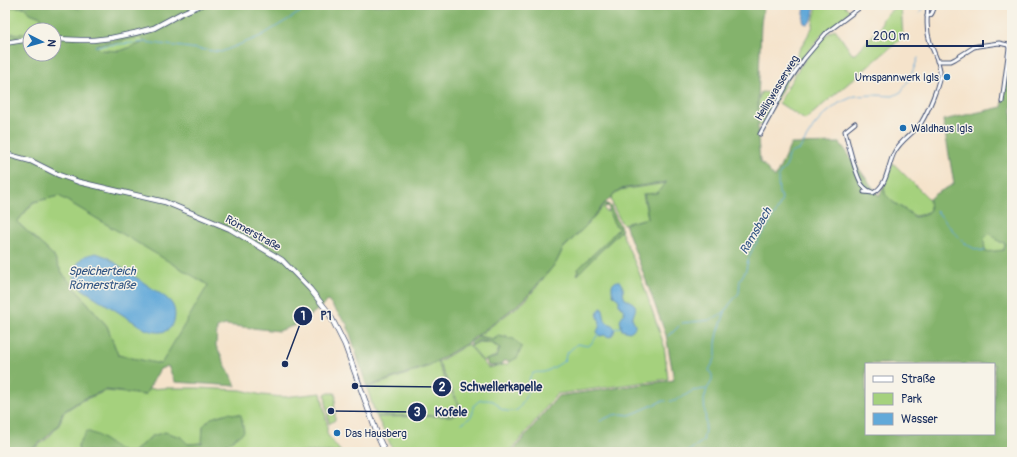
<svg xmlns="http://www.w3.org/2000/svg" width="1017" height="457" viewBox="0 0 1017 457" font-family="Pangolin,sans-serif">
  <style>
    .green { fill: #a5d17d; stroke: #60806e }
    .forest { fill: #84b36c; stroke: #507165; fill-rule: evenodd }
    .water { fill: #62a9d9; stroke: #3e6c9c }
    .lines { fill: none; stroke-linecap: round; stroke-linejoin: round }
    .stream { stroke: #62a9d9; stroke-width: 1 }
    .minor-casing { stroke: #3c4a6e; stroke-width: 5 }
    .secondary-casing { stroke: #3c4a6e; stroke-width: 6 }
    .minor { stroke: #fff; stroke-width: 3 }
    .secondary { stroke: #fff; stroke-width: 4.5 }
    .poi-dot { fill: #1f6fb2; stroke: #f7f3e8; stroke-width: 1.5 }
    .labels { text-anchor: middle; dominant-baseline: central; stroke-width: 3; stroke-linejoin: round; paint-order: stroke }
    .poi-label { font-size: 11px; fill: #1b2f5e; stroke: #f7f3e8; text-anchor: start }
    .street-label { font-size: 11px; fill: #1b2f5e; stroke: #f7f3e8 }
    .water-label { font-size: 12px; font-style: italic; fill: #305483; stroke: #f7f3e8 }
    .leader { fill: none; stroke: #1b2f5e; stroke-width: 1.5 }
    .callout-dot { fill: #1b2f5e; stroke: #f7f3e8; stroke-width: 1.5 }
    .mark-label { font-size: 12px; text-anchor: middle; font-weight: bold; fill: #fff }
    .callout-label { font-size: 12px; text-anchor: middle; font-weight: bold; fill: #1b2f5e; stroke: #f7f3e8; stroke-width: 3; stroke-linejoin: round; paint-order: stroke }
  </style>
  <rect width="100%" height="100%" fill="#f7f3e8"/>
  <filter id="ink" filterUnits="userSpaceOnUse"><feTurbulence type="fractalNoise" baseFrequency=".025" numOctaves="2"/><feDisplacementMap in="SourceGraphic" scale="8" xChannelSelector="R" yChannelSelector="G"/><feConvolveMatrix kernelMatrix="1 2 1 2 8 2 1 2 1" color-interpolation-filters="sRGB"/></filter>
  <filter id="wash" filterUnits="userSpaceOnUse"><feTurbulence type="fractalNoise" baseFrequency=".012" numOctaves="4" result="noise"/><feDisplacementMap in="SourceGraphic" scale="16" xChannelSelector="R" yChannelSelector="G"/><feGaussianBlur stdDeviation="0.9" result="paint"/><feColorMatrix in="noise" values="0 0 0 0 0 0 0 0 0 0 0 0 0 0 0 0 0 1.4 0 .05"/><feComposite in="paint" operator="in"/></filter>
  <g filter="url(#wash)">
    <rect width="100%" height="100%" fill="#f5e3cb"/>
    <g class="green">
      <polygon points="817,5 844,5 850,11 840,21 824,32 800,62 789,77 763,124 757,126 758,102 761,92 775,93 812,28"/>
      <path d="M897 5H901L903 37 805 120 779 103C791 80 812 43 835 29L852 54H855L880 28 883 18Z"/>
      <polygon points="5,7 25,7 30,13 41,17 41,21 34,24 35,30 30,30 30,32 23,33 18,35 14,33 5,36 5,27 9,21 5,19"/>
      <polygon points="140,37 145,42 120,51 101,50 95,46 97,44 117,42"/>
      <polygon points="893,163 929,199 930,210 924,214 915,216 893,202 885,194 884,185"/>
      <polygon points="667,183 657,193 643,194 648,218 623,224 621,222 613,206 611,198 620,190"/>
      <polygon points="59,196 209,285 161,365 118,355 107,326 62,273 53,255 17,222 34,202"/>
      <path d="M606 203 607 204 604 208 606 212 609 211C611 218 613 224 619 228L610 238 578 269 576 275 621 231 639 272 664 345 668 379 557 394 510 452H394L377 417 455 416 461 408 438 362 468 344 488 368 508 364 515 346 505 334 507 337 498 335 494 339 478 336 525 301 556 263 563 249 585 227Z"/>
      <polygon points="989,233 1000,242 1005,243 1004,250 985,253 984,239"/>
      <polygon points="479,342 490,343 499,348 496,356 483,361 470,346 473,345"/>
      <polygon points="437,362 460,409 454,415 376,416 367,388 430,366"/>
      <polygon points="165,388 197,388 241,390 262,395 283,397 321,393 327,423 327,434 341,452 215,452 219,448 211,418 203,426 202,443 188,444 181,437 152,436 133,452 123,452 78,445 79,452 29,452 48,438 59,425 64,412 81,401 106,391 145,395 149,389"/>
      <polygon points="326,393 335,393 336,397 334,408 335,408 335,420 329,424 325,395"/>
    </g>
    <g class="forest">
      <path d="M5 5H74L78 9 79 5H764L761 23 758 102V139L760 161 775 178 791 144 840 143 879 196 884 186 885 194 893 202 915 217 924 215 930 210 929 199 935 194 954 184 943 120 1002 107 1008 73 1012 72V452H512L558 396 674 380 666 335 625 224 648 218 644 194 657 193 667 182 620 189 604 204 585 227 563 248 556 263 524 300 466 344 430 365 367 387 347 324 328 301 301 323 279 331 225 325 217 328 216 346 236 386 175 382 168 366 160 369 145 395 106 390 81 400 63 412 58 425 47 437 28 452H5V36L14 33 18 35 23 33 30 32V54H54V30H35L34 24 41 21V17L30 13 25 7H5ZM140 37 145 42 120 51 101 50 96 46 97 44 117 42ZM59 196 208 285 161 364 118 355 107 326 62 273 53 255 17 222 33 202ZM989 233 1000 242 1005 243 1004 250 985 252 984 239ZM866 364H994V434H866Z"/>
      <path d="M608 204 611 207 622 230 619 232 577 275 578 269 610 238 619 228C611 223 611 215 608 206L605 207Z"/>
      <polygon points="498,336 514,339 522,347 517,358 511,361 503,361 501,365 488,366 486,360 497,357 500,348 490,342 478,341 473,345 470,345 470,342 478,337 494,340"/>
      <polygon points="228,413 241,415 244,432 215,452 133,452 152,436 165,432 181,437 188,444 202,443 203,426 211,418"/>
      <polygon points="87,431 97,435 123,452 79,452 78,445"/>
    </g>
    <g class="water">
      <path d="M805 5H813L815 6C812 13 815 21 807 24L804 23 803 20 804 14Z"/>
      <path d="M96 253 107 257C122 268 137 278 153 289 159 293 168 298 172 304 176 310 176 321 171 327 164 335 153 332 145 329L82 289 75 281 74 273 78 263 85 256Z"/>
      <path d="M616 281H620C626 288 621 292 625 299 637 304 638 306 632 318 635 324 638 328 629 332L622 330 620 320C624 312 627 312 619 305V300L614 296 612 291V285Z"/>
      <path d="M601 308H602C604 312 604 319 606 322 608 324 610 323 612 325 617 329 614 334 610 337L604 335 600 336 597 332C598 329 600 326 600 323 599 316 594 315 601 308Z"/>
    </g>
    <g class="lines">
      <g class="stream">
        <polyline points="920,13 923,5"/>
        <polyline points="95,46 145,42 221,52 261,36 302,11 325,5"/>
        <path d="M936 211C941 216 945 221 949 226 959 238 968 250 985 251"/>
        <polyline points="682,323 710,320 725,312"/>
        <polyline points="614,329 621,327"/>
        <polyline points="668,337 679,326"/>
        <polyline points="670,401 675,401 679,398 681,398 692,391 706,389"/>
        <polyline points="600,421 613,415 622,414 629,415 635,413 662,401 666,401"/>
        <path d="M462 423C470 418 474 417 473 406L479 401 481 400C485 400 490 400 493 401 497 403 498 405 500 408 503 411 513 413 517 410 521 408 527 393 529 389 530 384 528 378 532 374 537 371 539 373 544 372 546 372 564 362 565 360L566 354 577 344 588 346 590 345 598 335"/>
        <path d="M687 452 703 441 706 424 704 400 707 389 712 381V375L709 370 716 357V343L718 333 725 312 729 305 739 293 740 280 746 270 748 260 752 250 758 240 763 234 774 215 776 213 781 202 782 198 781 195 779 194C779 190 777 178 779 175 781 171 785 169 787 165 787 162 787 161 787 159 789 152 793 152 799 150L814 126 824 115 839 103 855 96 874 95 893 96 901 92 910 78 918 58"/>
      </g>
    </g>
  </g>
  <g filter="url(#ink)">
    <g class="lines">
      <g class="minor-casing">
        <g id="minor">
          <path d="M927 16C933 16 933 10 935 5"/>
          <polyline points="937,61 951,61 955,59 974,47 978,46 999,43 1008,45 1009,48 1002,102"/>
          <path d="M855 123 845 131C848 142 856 180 864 187 866 189 869 191 872 192"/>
          <polyline points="760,134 789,81 804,59 826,33 863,5"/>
          <path d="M864 192 873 193C888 185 887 167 894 153 900 140 913 134 921 123 927 113 941 83 940 71 939 61 933 52 930 42 926 30 927 17 928 5"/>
        </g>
      </g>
      <g class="secondary-casing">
        <g id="secondary">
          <polyline points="54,39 80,40 93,40 111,38 135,33 154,28 182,13 201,5"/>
          <polyline points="5,43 30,39"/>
          <polyline points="5,154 31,161 59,175 79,182 165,202 230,229 282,260 310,289 329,313 345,345 379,439 385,452"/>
        </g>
      </g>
      <use href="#minor" class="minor"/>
      <use href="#secondary" class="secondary"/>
    </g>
  </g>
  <g class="poi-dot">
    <circle cx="947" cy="77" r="4"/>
    <circle cx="903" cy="128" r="4"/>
    <circle cx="337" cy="433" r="4"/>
  </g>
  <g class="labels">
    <g class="poi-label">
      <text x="939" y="77" text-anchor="end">Umspannwerk Igls</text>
      <text x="911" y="128">Waldhaus Igls</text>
      <text x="345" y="433">Das Hausberg</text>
    </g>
    <g class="street-label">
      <text transform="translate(777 88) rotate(-59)">Heiligwasserweg</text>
      <text transform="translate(253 233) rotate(29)">Römerstraße</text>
    </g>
    <g class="water-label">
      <text transform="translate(756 231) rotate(-60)">Ramsbach</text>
      <text x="102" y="271">Speicherteich<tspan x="102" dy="14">Römerstraße</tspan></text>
    </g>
  </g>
  <path class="leader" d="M285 364L303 316M355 386L442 387M331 411L417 412"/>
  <g class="callout-dot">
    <circle cx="285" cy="364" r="4"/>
    <circle cx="355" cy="386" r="4"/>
    <circle cx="331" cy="411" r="4"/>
    <circle cx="303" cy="316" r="10"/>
    <circle cx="442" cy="387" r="10"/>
    <circle cx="417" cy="412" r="10"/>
  </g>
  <g class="mark-label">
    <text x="303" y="320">1</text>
    <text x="442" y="391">2</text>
    <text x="417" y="416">3</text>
  </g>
  <g class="callout-label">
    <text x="326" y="320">P1</text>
    <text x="501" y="391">Schwellerkapelle</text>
    <text x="451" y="416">Kofele</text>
  </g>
  <rect width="1017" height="457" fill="none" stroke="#f7f3e8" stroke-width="20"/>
  <rect x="865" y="363" width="130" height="72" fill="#f7f3e8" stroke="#9fa5b1"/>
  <rect x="873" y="376" width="20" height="6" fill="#ffffff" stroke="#9fa5b1"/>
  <text x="901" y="383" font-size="12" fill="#1b2f5e">Straße</text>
  <rect x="873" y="393" width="20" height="12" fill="#a5d17d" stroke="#9fa5b1"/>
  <text x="901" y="403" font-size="12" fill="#1b2f5e">Park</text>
  <rect x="873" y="413" width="20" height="12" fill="#62a9d9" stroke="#9fa5b1"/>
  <text x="901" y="423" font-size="12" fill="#1b2f5e">Wasser</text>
  <g transform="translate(42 42) rotate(96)"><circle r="19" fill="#f7f3e8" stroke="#9fa5b1"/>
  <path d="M0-3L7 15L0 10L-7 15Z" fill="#1f6fb2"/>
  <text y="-6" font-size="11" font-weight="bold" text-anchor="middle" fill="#1b2f5e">N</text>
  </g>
  <path d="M867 40v6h116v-6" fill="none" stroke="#1b2f5e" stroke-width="2"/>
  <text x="873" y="40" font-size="12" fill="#1b2f5e" stroke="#f7f3e8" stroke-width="3" paint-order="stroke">200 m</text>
</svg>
